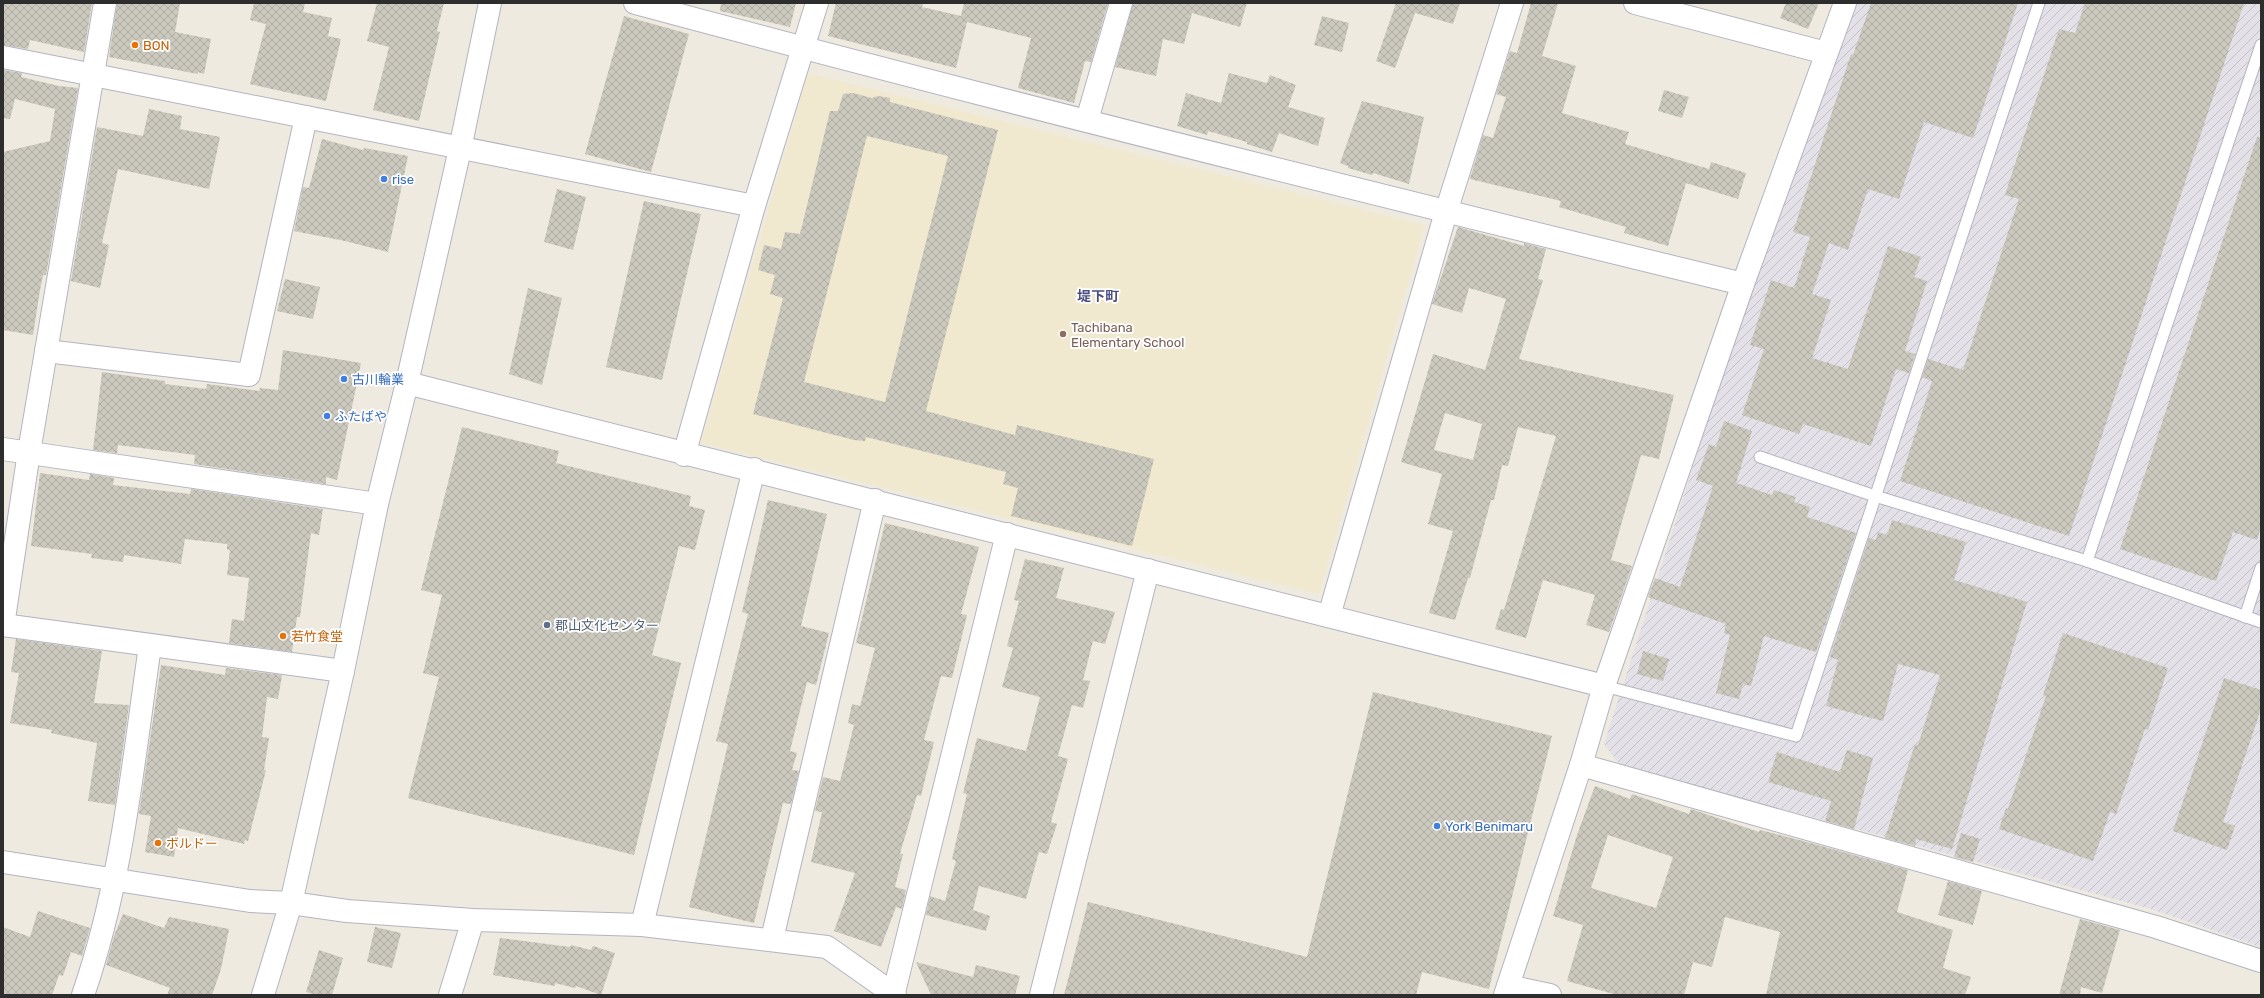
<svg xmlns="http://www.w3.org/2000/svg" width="2264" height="998" viewBox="0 0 2264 998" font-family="Rubik,'Noto Sans JP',sans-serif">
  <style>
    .industrial { fill: url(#industrial-furrows) }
    .education { fill: #f0e9d0 }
    .building { fill: url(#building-cross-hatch); fill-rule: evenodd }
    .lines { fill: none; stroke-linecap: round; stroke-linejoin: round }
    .service-casing { stroke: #b3b4c1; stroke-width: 13 }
    .minor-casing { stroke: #b3b4c1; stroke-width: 24 }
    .tertiary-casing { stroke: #b3b4c1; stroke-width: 24 }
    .service { stroke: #fff; stroke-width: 11 }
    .minor { stroke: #fff; stroke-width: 22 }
    .tertiary { stroke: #fff; stroke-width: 22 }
    .food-dot { fill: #e8710a; stroke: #fff; stroke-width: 1.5 }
    .shop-dot { fill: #3f7fe0; stroke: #fff; stroke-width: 1.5 }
    .education-dot { fill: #8d6e63; stroke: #fff; stroke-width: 1.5 }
    .service-dot { fill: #5c6f8a; stroke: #fff; stroke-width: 1.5 }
    .labels { text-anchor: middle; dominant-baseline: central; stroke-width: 3.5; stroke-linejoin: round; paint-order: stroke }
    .food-label { font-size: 13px; fill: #c56008; stroke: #fff; text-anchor: start }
    .shop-label { font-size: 13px; fill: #366cbe; stroke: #fff; text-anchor: start }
    .education-label { font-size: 13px; fill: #785e54; stroke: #fff; text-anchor: start }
    .service-label { font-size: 13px; fill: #4e5e75; stroke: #fff; text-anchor: start }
    .neighbourhood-label { font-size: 14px; font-weight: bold; fill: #4c4f7f; stroke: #fff }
  </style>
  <defs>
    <pattern id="industrial-furrows" width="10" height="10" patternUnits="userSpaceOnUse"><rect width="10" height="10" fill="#e3e0e7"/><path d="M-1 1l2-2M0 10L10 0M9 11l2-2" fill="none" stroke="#c3c0c6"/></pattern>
    <pattern id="building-cross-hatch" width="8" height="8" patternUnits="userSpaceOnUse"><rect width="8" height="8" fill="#cbc8be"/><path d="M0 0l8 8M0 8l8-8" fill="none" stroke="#afaca4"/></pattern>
  </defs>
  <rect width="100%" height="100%" fill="#efeae0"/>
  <polygon class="industrial" points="1857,3 2261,3 2261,947 2151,909 1620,765 1604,744 1720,383 1809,128"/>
  <polygon class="education" points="808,73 1425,225 1319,594 701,443"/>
  <g class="building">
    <polygon points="3,3 92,3 84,52 30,40 28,49 3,45"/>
    <polygon points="117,3 180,3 175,32 211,39 204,74 198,72 198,74 109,57"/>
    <polygon points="254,3 305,3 303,12 332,18 328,36 341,39 326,101 250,84 266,24 250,20"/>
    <polygon points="377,3 444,3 437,31 440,32 419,121 373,110 389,47 367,41"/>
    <polygon points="721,3 796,3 790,27 720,11"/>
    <polygon points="836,3 923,3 922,7 961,16 964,3 1108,3 1091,62 1085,61 1074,103 1018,88 1031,38 967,22 956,68 828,36"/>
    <polygon points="1133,3 1247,3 1240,27 1192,13 1184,44 1163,39 1156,76 1115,67"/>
    <polygon points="1396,3 1460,3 1453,24 1415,13 1395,68 1376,61"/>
    <polygon points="1531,3 1558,3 1542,56 1576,66 1562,113 1629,132 1625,144 1709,169 1711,162 1746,173 1738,199 1686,183 1668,246 1624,233 1626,227 1559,207 1561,201 1470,179 1483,135 1493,138 1506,97 1496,94 1510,51 1517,53"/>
    <polygon points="1786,3 1819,3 1808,29 1780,18"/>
    <polygon points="1871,3 2018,3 1973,138 1924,122 1899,199 1868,189 1848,250 1829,243 1812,294 1831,300 1812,358 1848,369 1888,246 1921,257 1914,277 1927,281 1905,351 1915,354 1909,373 1896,369 1871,446 1803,424 1799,434 1742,415 1764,349 1750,345 1771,280 1794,288 1810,237 1793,232 1851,54 1853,55"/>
    <polygon points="2085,3 2244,3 2069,536 1900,481 1932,381 1922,377 1928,359 1963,370 2019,199 2005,195 2059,29 2075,33"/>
    <polygon points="624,16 689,34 651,172 585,154"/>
    <polygon points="1322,16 1349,23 1342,52 1314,45"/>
    <polygon points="3,70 22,73 21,77 59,86 78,88 46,275 43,275 40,290 33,335 3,330 3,152 50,141 55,109 15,99 10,119 3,118"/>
    <polygon points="1229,73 1267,83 1270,75 1296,85 1288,107 1325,118 1318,146 1279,133 1272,152 1247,144 1247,142 1208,131 1207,135 1177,126 1186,93 1221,103"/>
    <polygon points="1664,90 1689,97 1682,118 1658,111"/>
    <path d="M853 93 872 98 878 96 890 98V102L998 130 926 411 1015 435 1017 425 1154 459 1132 546 1011 516 1018 488 1003 484 1006 472 866 437 865 441 854 440 753 414 783 298 770 294 775 275 758 270 764 245 781 249 785 232 800 234 830 111H838L843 94ZM867 136 948 156 885 402 804 382Z"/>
    <polygon points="1362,101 1424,117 1409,184 1373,173 1372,175 1348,168 1348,166 1340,163"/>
    <polygon points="149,109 182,116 180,129 220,137 209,189 118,169 102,243 109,245 100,288 71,281 97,127 143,136"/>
    <polygon points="2257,137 2261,137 2261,527 2257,540 2233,532 2216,581 2120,549"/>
    <polygon points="322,139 363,150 364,148 408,156 388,252 345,241 294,231 303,187 309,188"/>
    <polygon points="557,189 586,197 573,250 544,242"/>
    <polygon points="644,201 701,214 662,380 606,367"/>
    <path d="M1458 227 1524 246V243L1546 249 1538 279 1543 280 1519 359 1674 395 1659 459 1641 455 1611 560 1632 566 1609 632 1586 625 1595 595 1543 580 1526 638 1495 629 1501 609 1504 610 1556 436 1518 427 1508 466 1502 465 1494 500H1491L1470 578H1468L1455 620 1429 613 1453 531 1428 524 1442 474 1401 462 1433 354 1485 370 1506 299 1469 288 1462 313 1432 304ZM1445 413 1482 424 1473 460 1434 450Z"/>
    <polygon points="285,279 320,287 313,319 277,311"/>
    <polygon points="528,288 562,298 542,385 509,374"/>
    <polygon points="283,350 361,363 337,480 326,477 326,484 194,464 195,455 118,445 117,453 93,450 102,372 165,381 165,384 206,389 207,384 259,391 260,388 278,390"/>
    <polygon points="1724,421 1752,431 1736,483 1772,495 1774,490 1796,497 1794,502 1810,507 1807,517 1856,533 1816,652 1764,636 1751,686 1743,684 1739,699 1716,693 1730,635 1724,633 1726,624 1648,597 1655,578 1680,587 1713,486 1696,480 1709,444 1716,447"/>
    <polygon points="462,427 559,451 556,463 691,496 689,506 705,510 695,550 679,546 652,655 681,663 634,855 408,798 439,677 423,673 442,595 421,590"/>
    <polygon points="40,473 89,480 90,474 114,478 113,485 190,494 191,489 323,509 319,535 311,533 300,617 297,617 292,652 229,643 232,619 244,621 249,578 227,575 230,550 227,549 227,544 185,539 181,564 124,555 123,562 91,558 92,554 31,546"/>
    <polygon points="768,500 827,514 801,626 829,633 816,685 807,682 790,751 797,753 792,770 799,771 791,804 783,803 754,923 689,907 728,744 716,741 748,614 742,612"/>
    <polygon points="1892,520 1966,542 1954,580 2027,602 1952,849 1916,839 1915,846 1885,838 1915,744 1918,745 1940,675 1898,664 1883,721 1826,706 1838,660 1830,657 1869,538 1876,540 1878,532 1887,535"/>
    <polygon points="885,523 979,547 961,614 967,615 952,678 941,676 924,740 934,742 921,796 917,795 900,854 903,854 895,887 906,890 902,909 896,907 881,947 834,931 855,873 811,862 822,812 815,811 823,777 840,781 854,725 848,723 852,704 860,706 875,648 856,643"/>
    <polygon points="1025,559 1064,568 1056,598 1115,612 1105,644 1093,641 1083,680 1090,681 1083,708 1072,705 1058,756 1068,759 1051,822 1057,824 1047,854 1039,852 1026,899 979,886 973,910 990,916 986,931 926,915 930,896 945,901 956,861 952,859 967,794 963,793 977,738 1026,751 1040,697 1002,687 1013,648 1007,646 1019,601 1014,600"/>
    <polygon points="2063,633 2168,668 2148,730 2145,729 2116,814 2110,812 2093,861 1999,829 2006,808 2008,809 2046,696 2043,695"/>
    <polygon points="16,639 102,651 94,703 129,705 115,805 88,801 97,743 51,733 52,730 10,723 19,673 11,672"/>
    <polygon points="1643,651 1669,659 1663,681 1637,674"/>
    <polygon points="161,665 225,675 226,668 282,675 278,699 267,697 262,737 269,738 264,770 266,770 248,841 245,840 244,844 178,828 174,857 145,852 151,816 139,814"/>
    <polygon points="2224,678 2261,690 2261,709 2223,822 2235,826 2227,850 2173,831"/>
    <polygon points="1373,692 1552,736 1489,989 1422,972 1416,995 1064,995 1088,902 1307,957"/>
    <polygon points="1847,750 1873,758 1854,829 1825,821 1831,801 1768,782 1777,752 1840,772"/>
    <path d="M1595 786 1630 799 1632 794 1689 814 1691 809 1759 832 1760 830 1807 842 1908 870 1897 912 1953 930 1943 968 1971 977 1965 995H1766L1780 932 1725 917 1712 967 1693 962 1684 995H1617L1567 981 1583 925 1553 916 1577 835ZM1608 835 1673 857 1656 908 1591 888Z"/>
    <polygon points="1961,833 1980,839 1973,862 1954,857"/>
    <polygon points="1948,881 1982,891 1973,925 1938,915"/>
    <polygon points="38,911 90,928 82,956 71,952 63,976 59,975 52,995 3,995 3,927 30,937"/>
    <polygon points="123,914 164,928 169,917 229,929 221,969 212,995 167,995 170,988 106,965 114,936"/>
    <polygon points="2080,919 2120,930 2102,993 2081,987 2080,995 2059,995"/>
    <polygon points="375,927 401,933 392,968 367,962"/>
    <polygon points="500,938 570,947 571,945 591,950 593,946 615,953 601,995 576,986 575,988 555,983 555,986 493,975"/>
    <polygon points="319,950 343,958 332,995 317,995 306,992"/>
    <polygon points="916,962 973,977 976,965 1020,976 1015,995 931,995"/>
  </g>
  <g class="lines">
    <g class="service-casing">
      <g id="service">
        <polyline points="1760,457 1875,496 2087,561 2261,622"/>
        <polyline points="2087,561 2261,45"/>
        <polyline points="2245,617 2261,568"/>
        <polyline points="1604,686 1796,736 2039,3"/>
      </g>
    </g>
    <g class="minor-casing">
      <g id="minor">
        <path d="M635 3C1003 102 1372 194 1743 284"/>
        <polyline points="1635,3 1826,53"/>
        <polyline points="3,57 754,206"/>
        <polyline points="1087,120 1121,3"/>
        <polyline points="46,351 249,375 306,117"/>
        <polyline points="407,383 1604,686"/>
        <polyline points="3,449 377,504"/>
        <polyline points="684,455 754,206 817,3"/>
        <polyline points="1329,616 1446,212 1512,3"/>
        <polyline points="3,625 29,452 105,3"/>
        <polyline points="3,625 343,671"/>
        <polyline points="1581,765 2156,927 2261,961"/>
        <polyline points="291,903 347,911 473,920 642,925 827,947 895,995"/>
        <polyline points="642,925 754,469"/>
        <polyline points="772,939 875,500"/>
        <polyline points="1508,986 1550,995"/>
        <polyline points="894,992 1007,534"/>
        <path d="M83 995C122 883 133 763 150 646"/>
        <polyline points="450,995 473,920"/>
        <polyline points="1041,995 1148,570"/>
        <polyline points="1505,995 1581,765 1604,686 1743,284 1845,3"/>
      </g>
    </g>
    <g class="tertiary-casing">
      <g id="tertiary">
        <polyline points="3,862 250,901 291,903"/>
        <polyline points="263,995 291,903 343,671 377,504 407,383 460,149 490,3"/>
      </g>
    </g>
    <use href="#service" class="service"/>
    <use href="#minor" class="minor"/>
    <use href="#tertiary" class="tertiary"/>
  </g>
  <g class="food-dot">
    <circle cx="135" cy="45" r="4"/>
    <circle cx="283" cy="636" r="4"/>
    <circle cx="158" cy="843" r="4"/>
  </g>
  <g class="shop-dot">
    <circle cx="384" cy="179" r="4"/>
    <circle cx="344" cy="379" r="4"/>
    <circle cx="327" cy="416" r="4"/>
    <circle cx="1437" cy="826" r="4"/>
  </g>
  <circle class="education-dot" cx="1063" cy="334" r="4"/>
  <circle class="service-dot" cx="547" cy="625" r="4"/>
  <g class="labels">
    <g class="food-label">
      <text x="143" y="45">BON</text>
      <text x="291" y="636">若竹食堂</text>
      <text x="166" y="843">ボルドー</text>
    </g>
    <g class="shop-label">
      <text x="392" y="179">rise</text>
      <text x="352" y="379">古川輪業</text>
      <text x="335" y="416">ふたばや</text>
      <text x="1445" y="826">York Benimaru</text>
    </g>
    <g class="education-label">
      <text x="1071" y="327">Tachibana<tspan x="1071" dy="15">Elementary School</tspan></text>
    </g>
    <g class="service-label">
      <text x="555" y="625">郡山文化センター</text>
    </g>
    <g class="neighbourhood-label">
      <text x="1098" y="296">堤下町</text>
    </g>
  </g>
  <rect width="2264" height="998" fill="none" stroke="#2d2d2d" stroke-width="8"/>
</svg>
